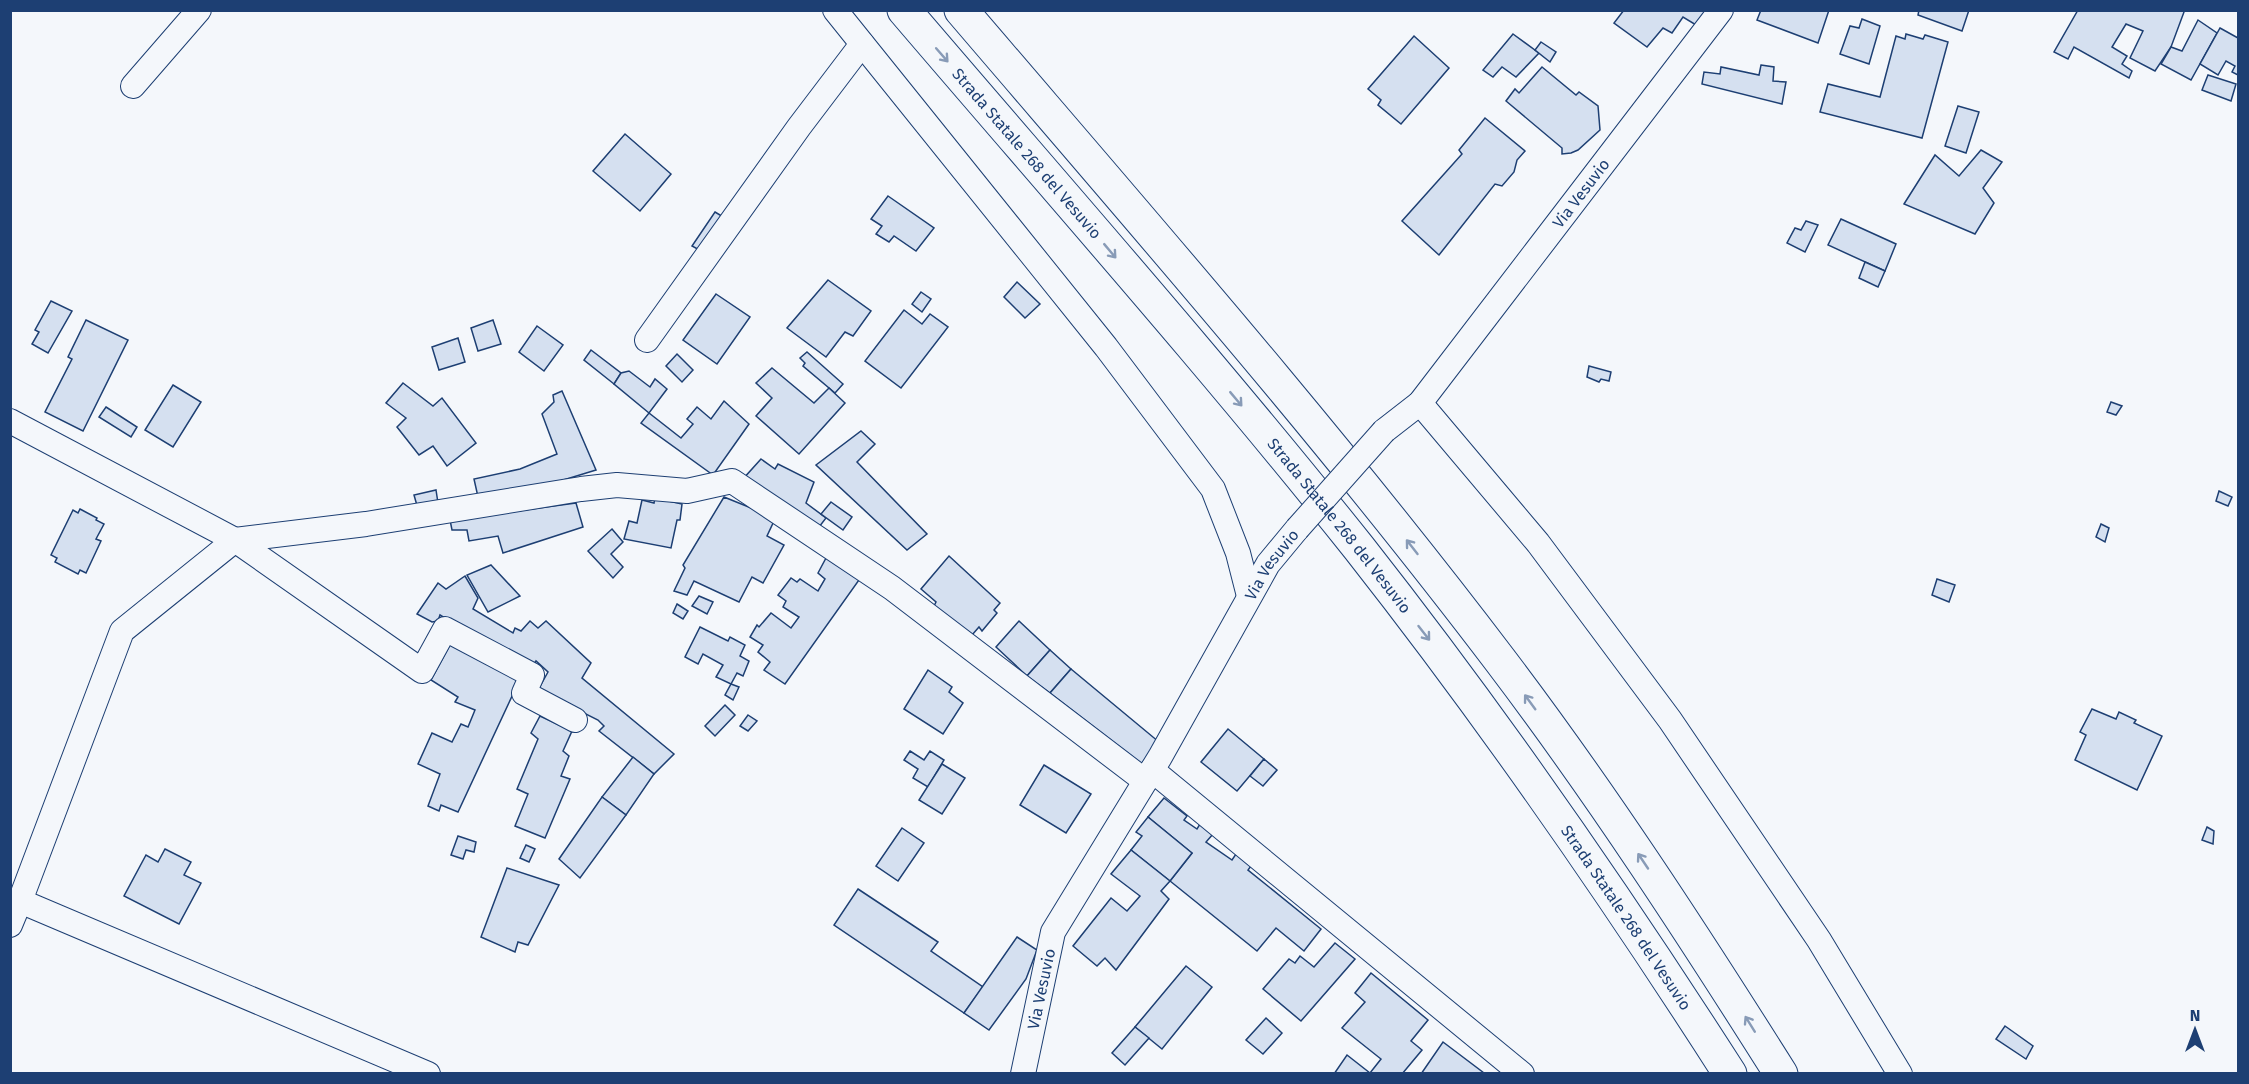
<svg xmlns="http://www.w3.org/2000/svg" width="2249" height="1084" viewBox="0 0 2249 1084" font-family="'Fira Sans',sans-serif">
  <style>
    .building { fill: #d5e0f0; stroke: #1d3f73; stroke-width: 1.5 }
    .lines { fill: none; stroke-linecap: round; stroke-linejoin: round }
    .minor-casing { stroke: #1d3f73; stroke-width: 26 }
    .trunk-casing { stroke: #1d3f73; stroke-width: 35 }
    .minor { stroke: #f4f7fb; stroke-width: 24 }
    .trunk { stroke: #f4f7fb; stroke-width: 33 }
    .minor-bridge-casing { stroke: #1d3f73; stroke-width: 26; stroke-linecap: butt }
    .minor-bridge { stroke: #f4f7fb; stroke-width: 24 }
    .oneway { stroke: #889bb7 }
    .labels { text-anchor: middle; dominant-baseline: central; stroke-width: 4.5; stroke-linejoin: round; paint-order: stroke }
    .street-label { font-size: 16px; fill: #1d3f73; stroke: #f4f7fb }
  </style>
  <rect width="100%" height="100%" fill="#f4f7fb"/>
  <g class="building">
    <polygon points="1624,10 1714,10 1701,28 1683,17 1672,33 1663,28 1647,47 1614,23"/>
    <polygon points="1761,10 1829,10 1818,43 1757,20"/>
    <polygon points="1919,10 1969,10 1962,31 1918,15"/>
    <polygon points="2078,10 2182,10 2184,12 2171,47 2155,71 2130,58 2143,31 2126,24 2112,47 2127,56 2122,64 2132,71 2129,78 2074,47 2068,59 2054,52"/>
    <polygon points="1862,19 1880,26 1869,64 1840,54 1850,26 1859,28"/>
    <polygon points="2198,20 2217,33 2191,80 2161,64 2171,47 2182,51"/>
    <polygon points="2220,28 2238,38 2238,75 2232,72 2235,66 2226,61 2218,75 2200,64"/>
    <polygon points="1513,34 1539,53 1516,77 1502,67 1493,77 1483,70"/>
    <polygon points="1906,34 1923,39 1925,35 1948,42 1922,138 1820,112 1828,84 1880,97 1896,36 1905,39"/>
    <polygon points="1414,36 1449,68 1401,124 1378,105 1381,100 1368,89"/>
    <polygon points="1541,42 1556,52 1550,62 1535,50"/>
    <polygon points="1761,65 1774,67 1773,81 1786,82 1782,104 1702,84 1704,72 1720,74 1721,67 1759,75"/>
    <polygon points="1542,67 1576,95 1579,92 1598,106 1600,130 1578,150 1571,153 1562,154 1562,148 1506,101 1515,89 1519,93"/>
    <polygon points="2208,75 2236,84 2231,101 2202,90"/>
    <polygon points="1958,106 1979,112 1966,153 1945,146"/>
    <polygon points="1485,118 1525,151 1517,160 1514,172 1502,186 1495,184 1439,255 1402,221 1462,154 1459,150"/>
    <polygon points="625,134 671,174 640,211 593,171"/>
    <polygon points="1981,150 2002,162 1983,188 1994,203 1975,234 1904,204 1935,155 1959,176"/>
    <polygon points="888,196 934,228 916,251 894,236 889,242 876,234 882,226 871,219"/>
    <polygon points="715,212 725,218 703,252 692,246"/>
    <polygon points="1841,219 1896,244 1885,271 1828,245"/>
    <polygon points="1806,221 1818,225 1805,252 1787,243 1795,228 1801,230"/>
    <polygon points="1865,262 1885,271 1878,287 1859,278"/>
    <polygon points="828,280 871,311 853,336 845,332 826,357 787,328"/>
    <polygon points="1017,282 1040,304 1025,318 1004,297"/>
    <polygon points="921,292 931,299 922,312 912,304"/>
    <polygon points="716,294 750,317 717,364 683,340"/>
    <polygon points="51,301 72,311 48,353 32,344 39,332 35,330"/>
    <polygon points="904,310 922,324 930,314 948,327 901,388 865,361"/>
    <polygon points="86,320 128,340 83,431 45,412 72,359 68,357"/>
    <polygon points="493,320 501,344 478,351 471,328"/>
    <polygon points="537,326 563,345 544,371 519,352"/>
    <polygon points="458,338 465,362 439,370 432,347"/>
    <polygon points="591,350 621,373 614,384 584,360"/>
    <polygon points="807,352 843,384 835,393 803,366 805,363 800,358"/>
    <polygon points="677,354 693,370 682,382 666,366"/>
    <polygon points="1589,366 1611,372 1609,381 1601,379 1599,382 1587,377"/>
    <polygon points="772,368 814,403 829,388 845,403 799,454 756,416 772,398 756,383"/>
    <polygon points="629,371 650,387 655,379 667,389 649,413 614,384 621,373"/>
    <polygon points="403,383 433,406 442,398 476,443 447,466 433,446 419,455 397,427 406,418 386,403"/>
    <polygon points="173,385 201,402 173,447 145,430"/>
    <polygon points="562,391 596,470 534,489 478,497 474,479 520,469 557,454 542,414 554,402 553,395"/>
    <polygon points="724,401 749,424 713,475 641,423 649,413 681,438 693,424 687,419 697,407 711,419"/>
    <polygon points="2111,402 2122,406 2116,415 2107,412"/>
    <polygon points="106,407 137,427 131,437 99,417"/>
    <polygon points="861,431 875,444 857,462 927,534 907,550 816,465"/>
    <polygon points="761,459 775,469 778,464 814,482 806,503 826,518 816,531 743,479"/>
    <polygon points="436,490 438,503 418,509 414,495"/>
    <polygon points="2219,491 2232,497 2228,506 2216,501"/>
    <polygon points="724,497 756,510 774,521 767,536 784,545 763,583 752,577 739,602 694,581 687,595 674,591 685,568 683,565"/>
    <polygon points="655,498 682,504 680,520 677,520 671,548 624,539 629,521 637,523 642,500 654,503"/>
    <polygon points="831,502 852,517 843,530 821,514"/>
    <polygon points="576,503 583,527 503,553 498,536 469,541 467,530 452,530 450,520"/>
    <polygon points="80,509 97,518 96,520 104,524 96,539 101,541 86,573 80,570 78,574 55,562 57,558 51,555 73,510 78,513"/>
    <polygon points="2101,524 2109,528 2105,542 2096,537"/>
    <polygon points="612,529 623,542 611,554 623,567 613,578 588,551"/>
    <polygon points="949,556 1000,603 994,610 997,613 982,631 979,627 972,635 934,606 936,602 921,589"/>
    <polygon points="826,558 859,580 785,684 764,670 770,662 758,652 763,645 750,637 757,625 759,627 771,613 791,628 799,617 783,607 786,601 778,595 791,578 797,582 800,579 818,591 825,579 818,573"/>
    <polygon points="491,565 520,596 488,612 467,575"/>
    <polygon points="465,576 478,598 473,609 513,633 515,628 521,631 530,621 538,628 546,621 591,663 582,678 674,754 654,774 599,731 604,726 598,720 538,690 548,672 536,661 532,667 467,632 440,615 438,621 432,622 417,614 438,583 446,589"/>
    <polygon points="1937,579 1955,585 1949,602 1932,595"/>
    <polygon points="699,596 713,602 707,614 692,606"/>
    <polygon points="677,604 688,611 683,619 673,613"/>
    <polygon points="1019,621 1050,650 1027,676 996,647"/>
    <polygon points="700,627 728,641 730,637 745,645 740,656 749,661 743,676 737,673 731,684 716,677 723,665 703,654 698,664 685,657"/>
    <polygon points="451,643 520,679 458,812 441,805 439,811 428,806 440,774 418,764 432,733 452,742 461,724 468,727 475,710 455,702 458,697 431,680"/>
    <polygon points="1050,650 1071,669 1050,693 1027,676"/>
    <polygon points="1071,669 1159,742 1142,764 1050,693"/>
    <polygon points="928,670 952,687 949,692 963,703 943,734 904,709"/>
    <polygon points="731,684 739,687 733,700 725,695"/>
    <polygon points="725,705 735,715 715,736 705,726"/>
    <polygon points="2092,709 2116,719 2119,712 2136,720 2134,723 2162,736 2137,790 2075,760 2086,735 2080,732"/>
    <polygon points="748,715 757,721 748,731 740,726"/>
    <polygon points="540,716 572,731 563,751 569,756 561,776 570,779 545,838 515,826 528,794 517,789 538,739 531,733"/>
    <polygon points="1228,729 1264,759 1237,791 1201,762"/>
    <polygon points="910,751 924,760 930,751 944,760 928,787 913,778 918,769 904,760"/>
    <polygon points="633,757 654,774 626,815 602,797"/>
    <polygon points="1264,759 1277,770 1263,786 1250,776"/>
    <polygon points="942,764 965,778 942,814 919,800"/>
    <polygon points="1044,765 1091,794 1066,833 1020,805"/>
    <polygon points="602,797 626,815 580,878 559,859"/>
    <polygon points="1164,798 1187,816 1184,820 1197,829 1200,824 1213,834 1206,842 1232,860 1236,854 1251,866 1248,870 1321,929 1304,951 1276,928 1257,951 1170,881 1192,853 1148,817"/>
    <polygon points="1148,817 1192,853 1170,881 1131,850 1142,836 1136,832"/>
    <polygon points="2207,827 2214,831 2213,844 2202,840"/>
    <polygon points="902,828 924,843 898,881 876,866"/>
    <polygon points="458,836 476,842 474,852 466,850 463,859 451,855"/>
    <polygon points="526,845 535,849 529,862 520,858"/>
    <polygon points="165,849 191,862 184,875 201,883 179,924 124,896 146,855 158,862"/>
    <polygon points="1131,850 1170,881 1161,891 1169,899 1116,970 1105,958 1097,966 1073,946 1111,898 1127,911 1140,896 1111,874"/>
    <polygon points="507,868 559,885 528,945 518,942 515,952 481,937"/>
    <polygon points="858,889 938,942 931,951 983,987 964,1013 834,925"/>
    <polygon points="1017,937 1037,950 1026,979 989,1030 964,1013"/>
    <polygon points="1335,943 1355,959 1301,1021 1263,989 1289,959 1295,963 1300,956 1314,967"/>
    <polygon points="1186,966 1212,987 1162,1049 1135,1027"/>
    <polygon points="1371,973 1428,1020 1411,1041 1422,1050 1402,1074 1334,1074 1347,1055 1370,1073 1381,1059 1342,1028 1365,1002 1355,993"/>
    <polygon points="1266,1018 1282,1033 1263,1054 1246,1040"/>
    <polygon points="2005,1026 2033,1046 2026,1059 1996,1039"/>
    <polygon points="1135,1027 1149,1038 1125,1065 1112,1053"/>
    <polygon points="1443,1042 1484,1073 1421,1074"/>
  </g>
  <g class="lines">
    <g class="minor-casing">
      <g id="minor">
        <polyline points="835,10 1106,347 1213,489 1238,553 1249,596"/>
        <polyline points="133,86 199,10"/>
        <polyline points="647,340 799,127 862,44"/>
        <polyline points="1420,403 1538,543 1670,720 1819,940 1900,1074"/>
        <polyline points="10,421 235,540 422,671 445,629 532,675 524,693 575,720"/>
        <path id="s1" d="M1384 431 1420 403 1721 10"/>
        <polyline points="1152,770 1522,1074"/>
        <polyline points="10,925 20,901"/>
        <polyline points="428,1074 20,901 122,631 235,540 366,524 581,489 617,485 687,491 732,481 892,588 1145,781"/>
        <path id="s2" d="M1023 1074 1053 932 1160 757 1268 564 1297 529"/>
      </g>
    </g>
    <g class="trunk-casing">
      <g id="trunk">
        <path id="s3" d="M904 10C1057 189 1213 365 1359 548 1492 717 1614 893 1730 1074"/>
        <path d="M961 10C1144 224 1330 436 1500 660 1601 793 1692 933 1781 1074"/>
      </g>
    </g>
    <use href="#minor" class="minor"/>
    <use href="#trunk" class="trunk"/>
    <g class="minor-bridge-casing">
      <polyline id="minor-bridge" points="1297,529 1384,431"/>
    </g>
    <use href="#minor-bridge" class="minor-bridge"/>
  </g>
  <defs><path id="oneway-shaft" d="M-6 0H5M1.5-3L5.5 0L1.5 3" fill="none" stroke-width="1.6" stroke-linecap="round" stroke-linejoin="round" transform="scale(1.5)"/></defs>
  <g class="oneway">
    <use href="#oneway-shaft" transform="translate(942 55) rotate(49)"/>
    <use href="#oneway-shaft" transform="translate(1110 251) rotate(50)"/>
    <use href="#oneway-shaft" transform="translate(1236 399) rotate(50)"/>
    <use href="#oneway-shaft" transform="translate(1412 547) rotate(-128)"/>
    <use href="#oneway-shaft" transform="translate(1424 633) rotate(52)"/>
    <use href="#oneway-shaft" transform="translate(1530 702) rotate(-126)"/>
    <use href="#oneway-shaft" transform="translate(1643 861) rotate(-124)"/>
    <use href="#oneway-shaft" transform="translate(1750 1024) rotate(-122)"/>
  </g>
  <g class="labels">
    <g class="street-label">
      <text stroke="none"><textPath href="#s3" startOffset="189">Strada Statale 268 del Vesuvio</textPath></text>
      <text stroke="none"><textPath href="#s1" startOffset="310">Via Vesuvio</textPath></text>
      <text stroke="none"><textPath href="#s3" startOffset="675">Strada Statale 268 del Vesuvio</textPath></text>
      <text stroke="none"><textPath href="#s2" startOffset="573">Via Vesuvio</textPath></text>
      <text stroke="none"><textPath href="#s3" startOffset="1161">Strada Statale 268 del Vesuvio</textPath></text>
      <text stroke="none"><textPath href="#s2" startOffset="87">Via Vesuvio</textPath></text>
    </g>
  </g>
  <rect width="2249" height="1084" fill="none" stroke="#1d3f73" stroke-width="24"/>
  <g transform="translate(2195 1030)" stroke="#f4f7fb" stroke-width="4.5" paint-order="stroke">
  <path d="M0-4.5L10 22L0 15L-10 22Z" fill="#1d3f73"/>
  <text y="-9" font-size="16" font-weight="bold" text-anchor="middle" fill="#1d3f73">N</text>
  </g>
</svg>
